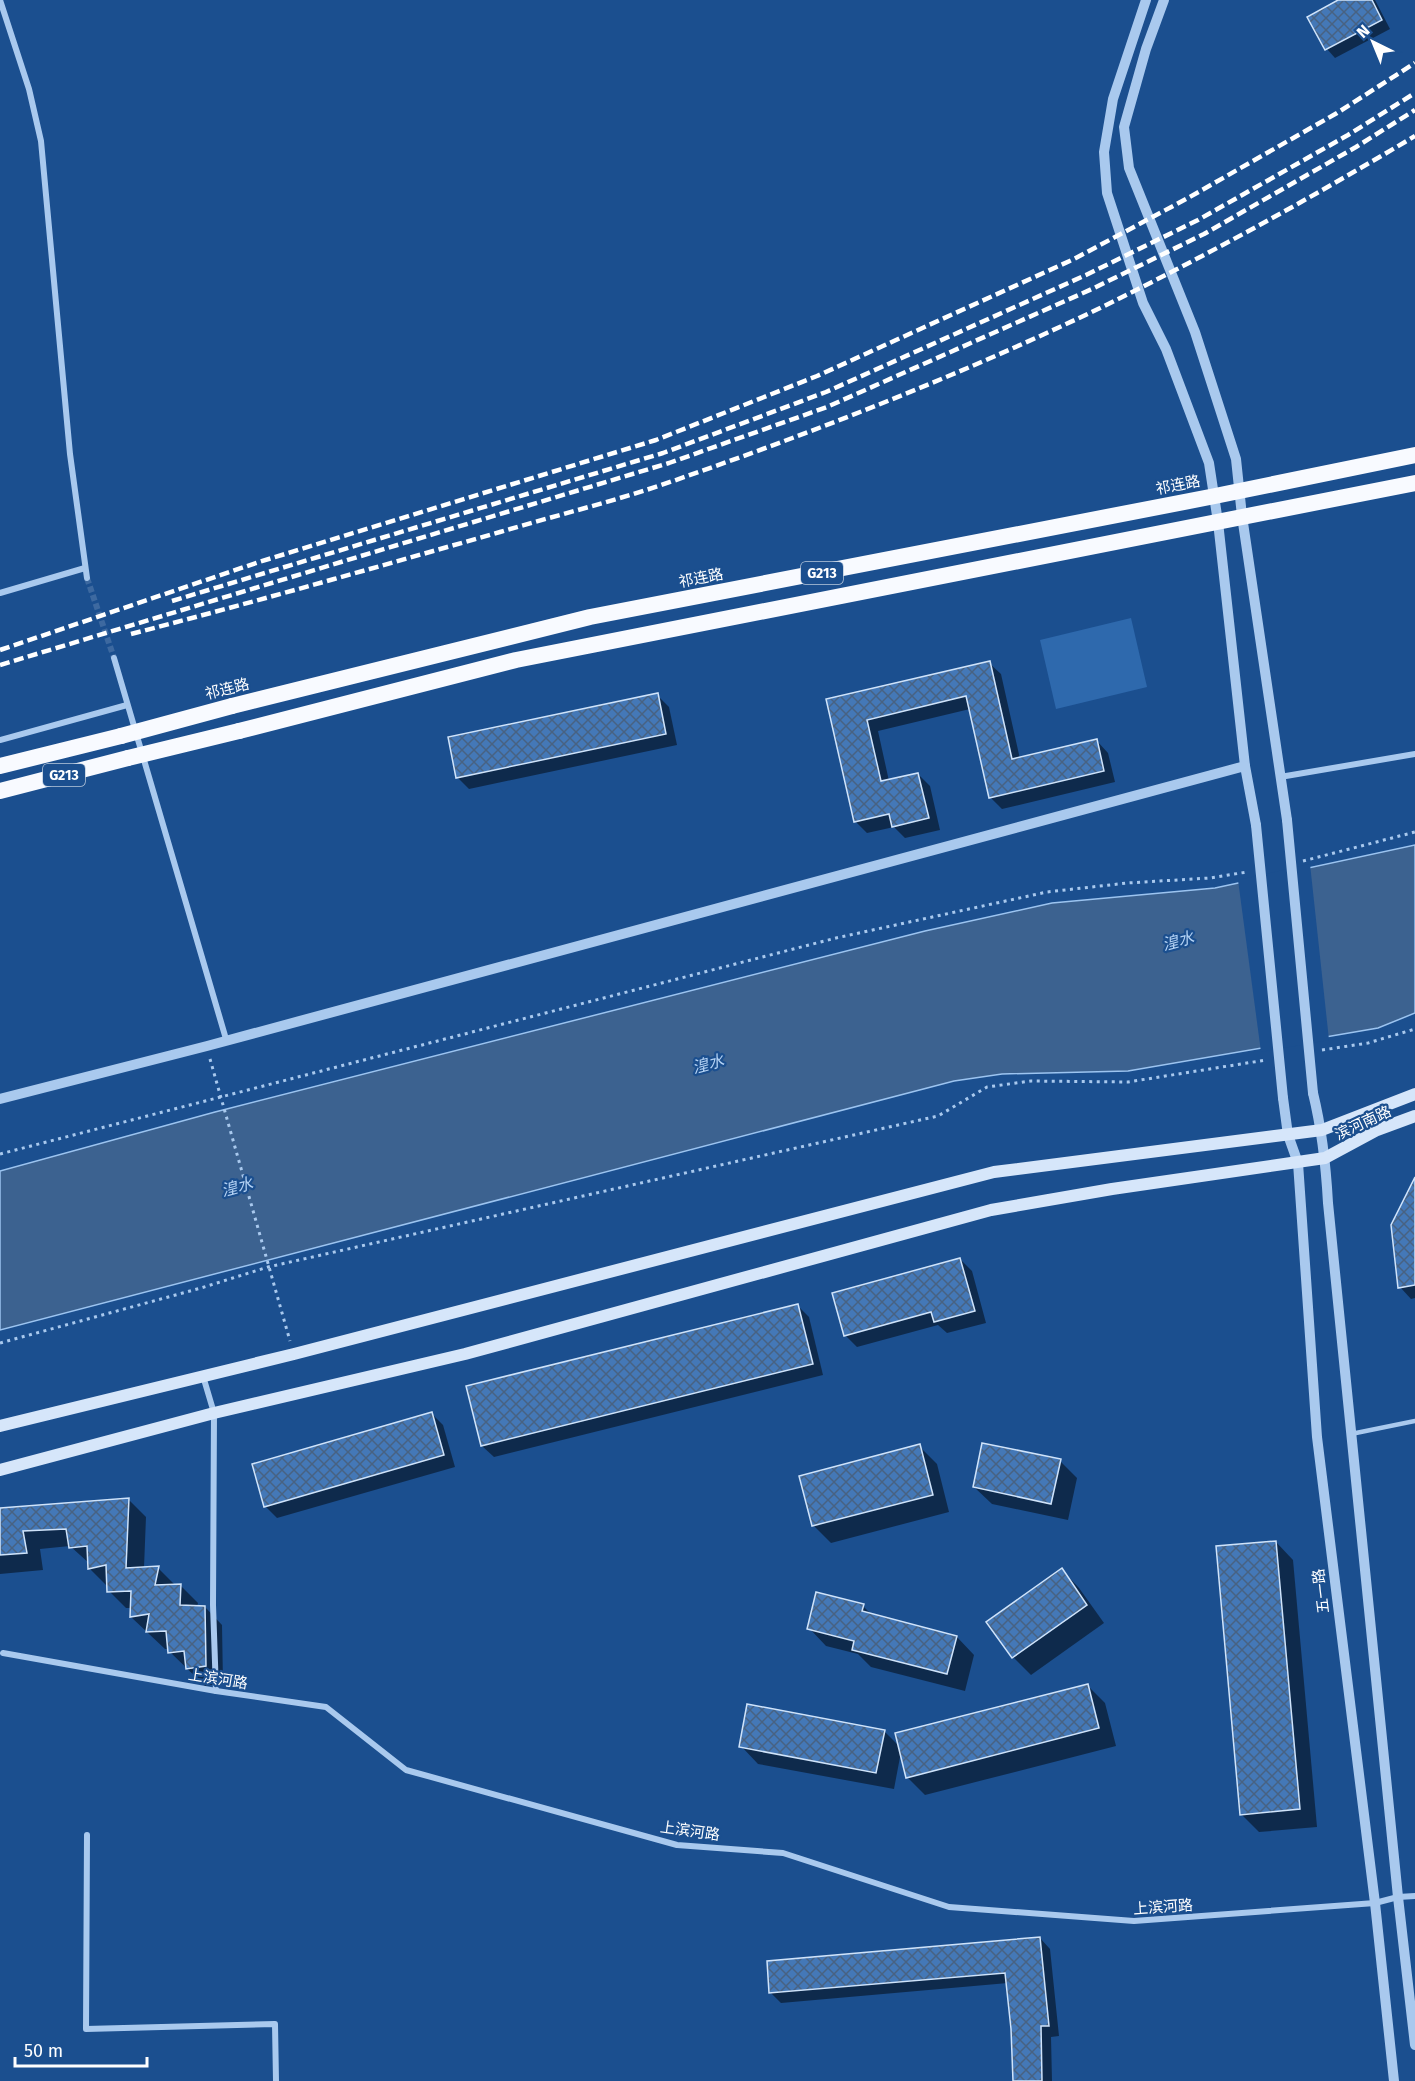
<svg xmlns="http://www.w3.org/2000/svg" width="1415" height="2081" viewBox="0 0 1415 2081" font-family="'Fira Sans','Noto Sans SC',sans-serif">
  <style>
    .pitch { fill: #2e69ad }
    .water { fill: #3c6290; stroke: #9cc4f0; stroke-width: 1.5 }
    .pier { fill: #1b4f8f }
    .shadow { fill: #0007 }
    .building { fill: url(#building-cross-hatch); stroke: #cfe3fa; stroke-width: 1.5 }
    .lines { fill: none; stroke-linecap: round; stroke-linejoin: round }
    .minor-tunnel { stroke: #3d69a0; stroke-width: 6; stroke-dasharray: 6 3; stroke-linecap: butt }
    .path { stroke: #a9c9ee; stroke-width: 3; stroke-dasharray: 3 4.5; stroke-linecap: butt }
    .service { stroke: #a9c9ee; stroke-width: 4.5 }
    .minor { stroke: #a9c9ee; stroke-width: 6 }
    .tertiary { stroke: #a9c9ee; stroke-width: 10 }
    .secondary { stroke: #d6e6fa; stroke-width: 12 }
    .trunk { stroke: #f8faff; stroke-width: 16 }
    .rail { stroke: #fff; stroke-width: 4.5; stroke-dasharray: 10 4.5; stroke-linecap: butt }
    .tertiary-bridge { stroke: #a9c9ee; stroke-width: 10 }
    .trunk-bridge { stroke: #f8faff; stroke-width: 16 }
    .labels { text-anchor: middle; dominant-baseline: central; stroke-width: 4.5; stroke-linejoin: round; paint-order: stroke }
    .shield { fill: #1b4f8f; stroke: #bbcadd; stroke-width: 1.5 }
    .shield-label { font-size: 14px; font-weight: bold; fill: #fff }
    .street-label { font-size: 15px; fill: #fff; stroke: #1b4f8f }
    .water-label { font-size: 16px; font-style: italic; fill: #b5d3f5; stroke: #1b4f8f }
  </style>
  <defs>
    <pattern id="building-cross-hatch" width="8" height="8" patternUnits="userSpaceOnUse" patternTransform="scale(1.5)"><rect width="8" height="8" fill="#4478b7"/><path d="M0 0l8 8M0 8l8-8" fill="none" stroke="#486282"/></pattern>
  </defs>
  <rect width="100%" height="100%" fill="#1b4f8f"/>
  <polygon class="pitch" points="1131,618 1147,687 1056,709 1040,640"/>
  <polygon class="water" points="1415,845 1415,1013 1378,1028 1128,1071 1002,1074 954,1081 0,1330 0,1171 215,1112 925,931 1052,903 1215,888"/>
  <polygon class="pier" points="1310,864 1329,1040 1261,1052 1238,880"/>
  <g class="shadow">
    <polygon points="1341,0 1375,0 1390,29 1335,58 1327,49 1309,17"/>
    <polygon points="989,663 1001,674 1020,759 1097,741 1108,753 1115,782 1002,809 990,797 970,709 878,731 889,781 918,774 930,786 940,830 905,838 894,827 867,833 856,822 827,700"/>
    <polygon points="657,695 669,707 677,745 469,789 457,777"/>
    <polygon points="1415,1180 1415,1298 1411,1299 1400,1287"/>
    <polygon points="960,1259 972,1271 986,1323 947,1333 938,1325 857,1347 845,1335"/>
    <polygon points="797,1305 809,1317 823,1375 494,1457 482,1446"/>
    <polygon points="432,1414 443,1425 455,1467 277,1518 265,1506"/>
    <polygon points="919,1446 937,1464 949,1512 831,1543 813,1525"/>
    <polygon points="1060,1461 1077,1478 1068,1520 992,1504 974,1487"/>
    <polygon points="129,1500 146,1517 144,1568 158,1568 176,1586 180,1585 198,1603 197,1607 205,1607 222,1625 223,1683 205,1686 170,1652 170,1649 165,1649 131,1617 132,1608 126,1608 109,1591 107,1586 90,1569 90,1564 70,1546 40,1549 43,1570 0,1574 0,1509"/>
    <polygon points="1276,1542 1293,1560 1317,1827 1259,1832 1241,1814"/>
    <polygon points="1062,1570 1079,1588 1104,1623 1031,1675 1013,1657"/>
    <polygon points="863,1606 873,1616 957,1637 974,1655 965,1691 871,1667 858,1654 826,1646 809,1628"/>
    <polygon points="1087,1685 1105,1703 1116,1746 925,1795 907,1777 901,1752 894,1789 758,1764 741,1746 884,1731 900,1747"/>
    <polygon points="1040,1938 1050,1949 1059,2036 1051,2037 1052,2081 1014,2081 1013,2029 1008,1983 781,2003 771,1993"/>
  </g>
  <g class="building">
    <polygon points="1338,0 1372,0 1382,20 1325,50 1307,17"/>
    <polygon points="990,661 1012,759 1097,739 1104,771 989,798 966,696 867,720 881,781 918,773 929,818 892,827 889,814 854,822 826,699"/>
    <polygon points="658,693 666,734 456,778 448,737"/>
    <polygon points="1415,1177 1415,1285 1398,1288 1391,1225"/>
    <polygon points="960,1258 975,1311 934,1322 931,1312 844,1336 832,1293"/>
    <polygon points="798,1304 813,1364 481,1446 466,1386"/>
    <polygon points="432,1412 444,1455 264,1507 252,1464"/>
    <polygon points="982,1443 1061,1459 1051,1504 973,1487"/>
    <polygon points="920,1444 933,1495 812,1526 799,1476"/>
    <polygon points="129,1498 126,1568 159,1566 155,1585 181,1584 180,1605 205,1606 206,1666 186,1669 184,1651 168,1653 166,1631 146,1632 149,1614 130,1617 131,1591 107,1592 106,1565 88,1569 87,1546 69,1548 66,1529 23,1531 27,1553 0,1555 0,1508"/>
    <polygon points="1276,1541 1300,1809 1240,1815 1216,1546"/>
    <polygon points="1062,1568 1087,1605 1012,1658 986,1622"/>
    <polygon points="816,1592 864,1604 862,1611 957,1636 947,1674 852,1650 854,1641 807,1629"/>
    <polygon points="1088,1684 1099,1728 906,1778 895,1733"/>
    <polygon points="747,1704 885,1730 876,1773 739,1747"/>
    <polygon points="1040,1937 1049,2026 1041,2026 1042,2081 1013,2081 1011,2029 1005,1973 769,1993 767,1961"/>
  </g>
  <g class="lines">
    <polyline class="minor-tunnel" points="87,578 114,658"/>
    <g class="path">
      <polyline points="1303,861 1415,832"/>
      <polyline points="1322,1050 1368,1043 1415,1029"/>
      <polyline points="210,1059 290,1341"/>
      <polyline points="0,1154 836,938 1047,892 1127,883 1210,878 1247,872"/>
      <polyline points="0,1343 201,1288 268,1267 938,1116 987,1087 1031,1081 1128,1082 1266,1060"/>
    </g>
    <polyline class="service" points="1351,1434 1415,1421"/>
    <g class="minor">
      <polyline points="0,0 29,89 41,141 70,454 87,578"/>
      <polyline points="0,593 85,568"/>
      <polyline points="114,658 226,1039"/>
      <polyline points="0,740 127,705"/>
      <polyline points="1280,777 1415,754"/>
      <polyline points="203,1376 214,1413 213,1605 216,1691"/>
      <polyline points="3,1653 216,1691 326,1707 406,1770 677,1845 783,1853 949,1907 1134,1921 1375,1903 1398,1897 1415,1896"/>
      <polyline points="87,1835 86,2029 275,2024 276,2081"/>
    </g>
    <g class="tertiary">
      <polyline points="1146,0 1113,99 1104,152 1107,193 1143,303 1166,349 1209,463 1218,522 1245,766 1256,825"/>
      <polyline points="1164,0 1146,49 1124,127 1129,168 1195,332 1236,459 1242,516 1287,820"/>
      <path d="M1313 1093C1322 1130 1326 1166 1328 1203L1398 1897 1415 2045"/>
      <polyline points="1283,1098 1288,1135 1298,1163 1317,1437 1375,1903 1394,2081"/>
      <polyline points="0,1099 207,1046 1245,766"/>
    </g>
    <g class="secondary">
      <polyline points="0,1426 294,1354 994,1172 1322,1130 1415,1094"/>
      <polyline points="0,1470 214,1413 465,1354 991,1210 1112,1189 1325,1158 1377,1130 1415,1116"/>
    </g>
    <g class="trunk">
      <polyline points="232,706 590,617 1215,496 1415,455"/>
      <polyline points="239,731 516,660 1415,483"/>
      <polyline points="0,766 121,736"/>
      <polyline points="0,791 128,758"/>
    </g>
    <g class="rail">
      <polyline points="172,601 663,453 826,392 1086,275 1198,220 1348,135 1415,93"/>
      <path d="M131 634C255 602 377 567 500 532 557 515 616 501 673 481 817 431 960 375 1098 309 1206 256 1311 198 1415 136"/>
      <polyline points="0,650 259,562 656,440 817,376 1074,259 1188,198 1337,113 1415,63"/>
      <polyline points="0,665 669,463 827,407 1092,289 1204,234 1356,147 1415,110"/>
    </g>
    <g class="tertiary-bridge">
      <polyline points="1287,820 1313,1093"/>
      <polyline points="1256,825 1283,1098"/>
    </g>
    <g class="trunk-bridge">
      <polyline points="121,736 232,706"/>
      <polyline points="128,758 239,731"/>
    </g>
  </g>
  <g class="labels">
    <g class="shield">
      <rect x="801" y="562" width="42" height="22" rx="4.5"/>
      <rect x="43" y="764" width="42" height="22" rx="4.5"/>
    </g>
    <g class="shield-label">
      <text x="822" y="573">G213</text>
      <text x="64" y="775">G213</text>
    </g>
    <g class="street-label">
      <text transform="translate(1178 485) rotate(-11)">祁连路</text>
      <text transform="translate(701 578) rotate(-11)">祁连路</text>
      <text transform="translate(227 689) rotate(-14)">祁连路</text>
      <text transform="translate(1363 1123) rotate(-25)">滨河南路</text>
      <text transform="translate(1321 1591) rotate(-97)">五一路</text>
      <text transform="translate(218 1679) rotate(9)">上滨河路</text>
      <text transform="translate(690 1831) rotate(8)">上滨河路</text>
      <text transform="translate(1163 1907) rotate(-4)">上滨河路</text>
    </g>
    <g class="water-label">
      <text transform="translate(1178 941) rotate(-15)">湟水</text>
      <text transform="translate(708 1064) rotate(-15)">湟水</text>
      <text transform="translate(237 1187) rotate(-15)">湟水</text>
    </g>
  </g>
  <g transform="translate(1373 42) rotate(317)" stroke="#1b4f8f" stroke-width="4.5" paint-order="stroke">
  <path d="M0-4.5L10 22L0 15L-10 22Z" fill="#ffffff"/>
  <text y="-9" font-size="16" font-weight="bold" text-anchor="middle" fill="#ffffff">N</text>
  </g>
  <path d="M15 2057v9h132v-9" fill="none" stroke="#ffffff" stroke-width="3"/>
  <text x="24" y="2057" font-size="18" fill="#ffffff" stroke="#1b4f8f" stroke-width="4.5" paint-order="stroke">50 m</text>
</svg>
